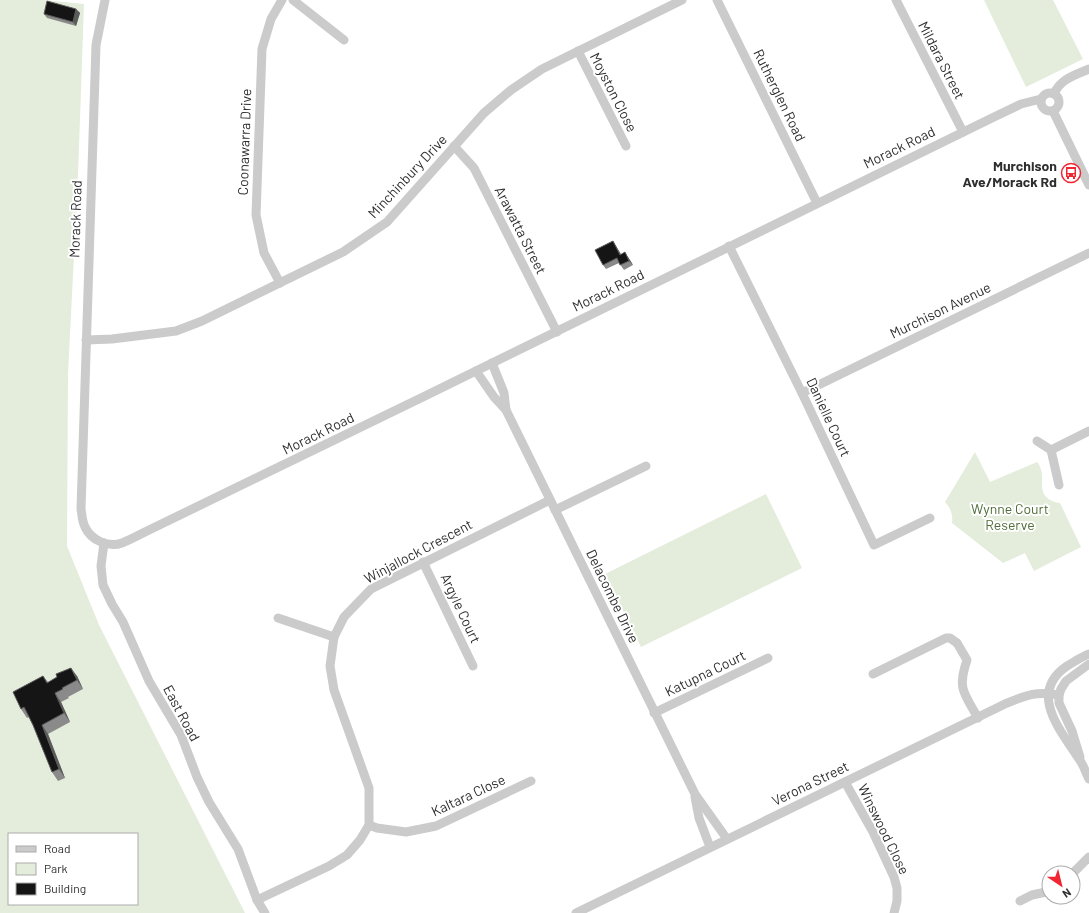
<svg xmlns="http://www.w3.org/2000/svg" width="1089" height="913" viewBox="0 0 1089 913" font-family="Barlow,sans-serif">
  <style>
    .green { fill: #e4eddb; fill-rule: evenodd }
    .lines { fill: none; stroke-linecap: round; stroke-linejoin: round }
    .minor { stroke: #cbcbcb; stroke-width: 9 }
    .wall { fill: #8a8a8a }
    .shaded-wall { fill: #5b5b5b }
    .building { fill: #151515; stroke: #5b5b5b }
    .labels { text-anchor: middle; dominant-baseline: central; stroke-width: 4; stroke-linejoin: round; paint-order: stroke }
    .street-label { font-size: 14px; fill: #2e2e2e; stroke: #fff }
    .poi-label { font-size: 14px; font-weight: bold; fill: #2e2e2e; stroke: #fff; text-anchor: end }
    .park-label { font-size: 14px; fill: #516d39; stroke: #fff }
  </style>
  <rect width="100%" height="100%" fill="#fff"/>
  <g class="green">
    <path d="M0 0H44L84 4 78 176 68 374 67 546 99 625 245 913H0ZM9 834H137V904H9Z"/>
    <polygon points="984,0 1053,0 1083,59 1026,87"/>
    <path d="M975 452 990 482 1037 462C1050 477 1030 497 1060 503L1081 547 1034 571 1025 553 1003 563 952 523C953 514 951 509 945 502Z"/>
    <polygon points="766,494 802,568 641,647 605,574"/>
  </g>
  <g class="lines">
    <g class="minor">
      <path d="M105 0 96 45 81 509C82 515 82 521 85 527 91 540 108 548 122 543 130 540 139 535 147 531L425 396 994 117 1021 104 1041 99"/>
      <polyline points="293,0 344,40"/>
      <polyline points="717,0 817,203"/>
      <polyline points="896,0 963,132"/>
      <polyline points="578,51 626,146"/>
      <circle cx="1050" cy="102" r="9"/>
      <path d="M1054 94C1060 79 1075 75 1089 69"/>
      <polyline points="1053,111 1089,185"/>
      <polyline points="454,146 474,168 557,332"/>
      <polyline points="729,246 802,393 874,545 930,518"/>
      <polyline points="280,283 264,253 256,215 262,49 271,19 282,0"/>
      <polyline points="86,340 112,339 176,331 202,321 343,252 387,222 484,113 511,90 542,69 682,0"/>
      <polyline points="492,363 504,393 506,410"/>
      <polyline points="476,371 494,397 506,410 695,794 727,839"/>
      <polyline points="802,393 1089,253"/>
      <polyline points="1037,441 1051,450"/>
      <polyline points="1059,485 1051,450 1089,431"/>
      <polyline points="555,510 646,466"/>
      <polyline points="104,543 101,566 103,585 112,604 123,622 149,681 181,735 197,777 209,802 238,849 257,900 265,913"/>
      <polyline points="423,562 473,666"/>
      <polyline points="278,618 334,637"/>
      <path d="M1089 654C1081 657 1074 662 1067 666 1026 694 1063 733 1081 762 1084 767 1086 773 1089 779"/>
      <path d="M873 674 946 638H950L957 643 967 660C957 689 964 693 978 718"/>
      <polyline points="654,713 768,658"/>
      <polyline points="1080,757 1072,731 1059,703 1059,695 1061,689 1066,681 1089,664"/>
      <polyline points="845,782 873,832 894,877 897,888 897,901 894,913"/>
      <polyline points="695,797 699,818 710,847"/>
      <polyline points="369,825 377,828 406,832 436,826 531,781"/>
      <polyline points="1073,873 1089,857"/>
      <polyline points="257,900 329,866 347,855 360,840 369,825 369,788 334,690 330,666 334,637 344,617 371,589 550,500"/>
      <polyline points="1020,901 1032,895 1046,892 1049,890"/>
      <path d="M576 913 1007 703C1027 695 1036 691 1059 695"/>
    </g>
  </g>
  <g class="wall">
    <polygon points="76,9 80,13 76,26 47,18 44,14"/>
    <polygon points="613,241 616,246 621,254 628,257 633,265 624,270 619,263 606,269 603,265"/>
    <polygon points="43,676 48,682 77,676 83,689 68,697 69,698 61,702 70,722 48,734 65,778 58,781 52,772 33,725 29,717 27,718 21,709"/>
  </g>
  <g class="shaded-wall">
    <polygon points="76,9 80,13 76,26 73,22"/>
    <polygon points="613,241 616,246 623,259 620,255"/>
    <polygon points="625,252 628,257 633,265 629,261"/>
    <polygon points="71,668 77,676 83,689 77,680"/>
    <polygon points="55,693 61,702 70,722 64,713"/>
    <polygon points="42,725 48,734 65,778 59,769"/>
  </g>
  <g class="building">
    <polygon points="47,1 76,9 73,22 44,14"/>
    <polygon points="613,241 620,255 625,252 629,261 620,265 617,258 603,265 595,250"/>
    <polygon points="71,668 77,680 62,688 63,689 55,693 64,713 42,725 59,769 52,772 33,725 24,707 21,709 13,692 43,676 47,683 57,677 56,674"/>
  </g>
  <defs>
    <g id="bus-ring" transform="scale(1)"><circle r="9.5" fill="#fff" stroke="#f02632" stroke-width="1.5"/><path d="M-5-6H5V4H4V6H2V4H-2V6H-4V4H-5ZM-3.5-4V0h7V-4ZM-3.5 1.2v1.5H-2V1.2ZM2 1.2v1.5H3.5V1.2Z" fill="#f02632"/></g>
  </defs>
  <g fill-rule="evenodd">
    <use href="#bus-ring" x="1071" y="173"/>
  </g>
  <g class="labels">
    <g class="street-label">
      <text transform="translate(942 60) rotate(63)">Mildara Street</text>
      <text transform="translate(614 92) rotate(63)">Moyston Close</text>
      <text transform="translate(780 95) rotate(64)">Rutherglen Road</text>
      <text transform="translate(244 142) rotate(-88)">Coonawarra Drive</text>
      <text transform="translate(899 147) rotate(-26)">Morack Road</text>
      <text transform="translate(407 176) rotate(-47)">Minchinbury Drive</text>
      <text transform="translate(75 219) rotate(-88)">Morack Road</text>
      <text transform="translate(521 230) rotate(63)">Arawatta Street</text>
      <text transform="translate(608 290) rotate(-26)">Morack Road</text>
      <text transform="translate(940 310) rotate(-26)">Murchison Avenue</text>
      <text transform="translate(829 417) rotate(65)">Danielle Court</text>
      <text transform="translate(318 433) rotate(-26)">Morack Road</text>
      <text transform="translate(418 551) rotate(-28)">Winjallock Crescent</text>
      <text transform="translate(613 596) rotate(64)">Delacombe Drive</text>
      <text transform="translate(461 608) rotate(65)">Argyle Court</text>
      <text transform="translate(705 673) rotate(-26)">Katupna Court</text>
      <text transform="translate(182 713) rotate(62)">East Road</text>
      <text transform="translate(810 783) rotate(-26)">Verona Street</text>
      <text transform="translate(468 795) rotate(-25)">Kaltara Close</text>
      <text transform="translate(884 829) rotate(64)">Winswood Close</text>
    </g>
    <g class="poi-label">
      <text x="1057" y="165">Murchison<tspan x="1057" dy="16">Ave/Morack Rd</tspan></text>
    </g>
    <g class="park-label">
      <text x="1010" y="508">Wynne Court<tspan x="1010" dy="16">Reserve</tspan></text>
    </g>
  </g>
  <rect x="8" y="833" width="130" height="72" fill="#ffffff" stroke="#ababab"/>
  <rect x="16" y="846" width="20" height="6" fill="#cbcbcb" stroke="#ababab"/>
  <text x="44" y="853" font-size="12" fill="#2e2e2e">Road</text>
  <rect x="16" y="863" width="20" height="12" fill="#e4eddb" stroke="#ababab"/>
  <text x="44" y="873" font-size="12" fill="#2e2e2e">Park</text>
  <rect x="16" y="883" width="20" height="12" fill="#151515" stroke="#ababab"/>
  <text x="44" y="893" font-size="12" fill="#2e2e2e">Building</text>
  <g transform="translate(1061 885) rotate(145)"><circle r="19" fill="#ffffff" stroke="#ababab"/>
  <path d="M0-3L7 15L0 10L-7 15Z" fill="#f02632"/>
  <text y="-6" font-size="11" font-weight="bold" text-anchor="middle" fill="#2e2e2e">N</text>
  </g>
</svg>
